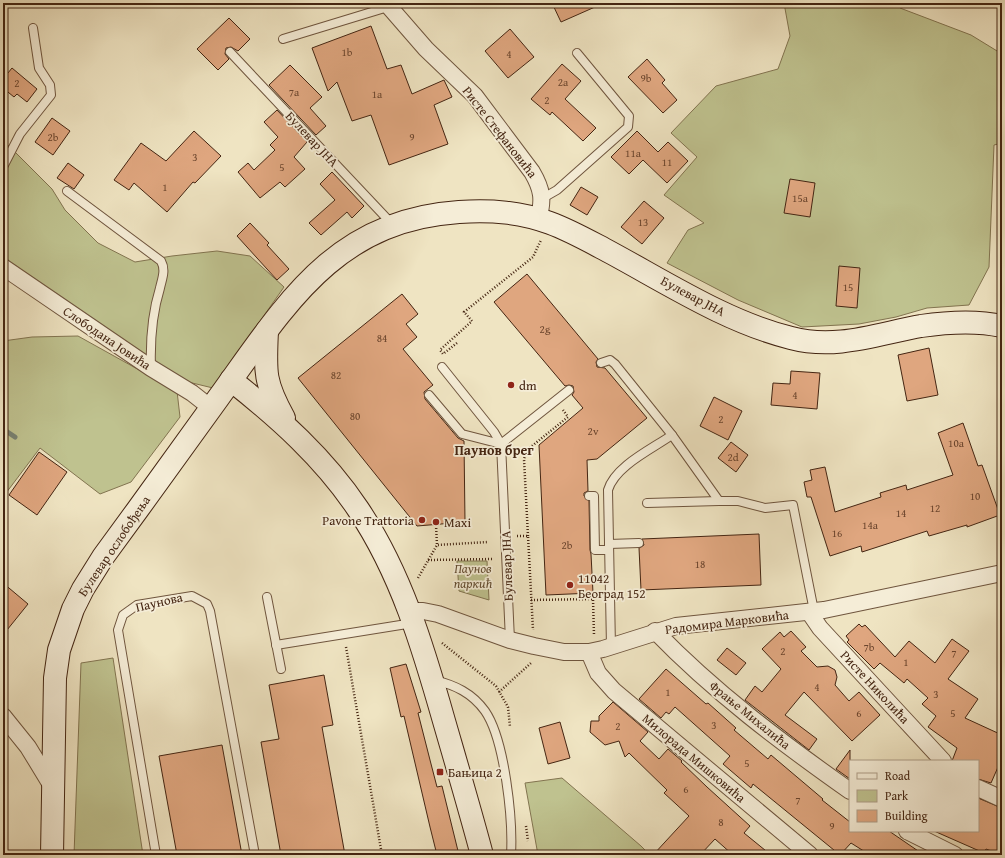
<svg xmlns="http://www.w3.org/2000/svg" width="1005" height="858" viewBox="0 0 1005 858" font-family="'Gentium Book Plus',serif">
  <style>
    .green { fill: #bfc28f; stroke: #827450 }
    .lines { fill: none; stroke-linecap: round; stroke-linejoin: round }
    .stream { stroke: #788171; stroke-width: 5 }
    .building { fill: #dfa67f; stroke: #442512 }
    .lane-casing { stroke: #6f553e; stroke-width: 10 }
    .street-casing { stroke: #6f553e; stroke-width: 18 }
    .secondary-casing { stroke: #442512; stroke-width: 24 }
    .path { stroke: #442512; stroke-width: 2.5; stroke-dasharray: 1 2; stroke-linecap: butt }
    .lane { stroke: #f5edd7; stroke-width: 8 }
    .street { stroke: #f5edd7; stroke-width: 16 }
    .secondary { stroke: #f5edd7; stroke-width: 22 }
    .poi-dot { fill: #8f2418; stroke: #f5edd7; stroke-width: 1.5 }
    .labels { text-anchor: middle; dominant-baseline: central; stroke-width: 3.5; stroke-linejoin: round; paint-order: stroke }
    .number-label { font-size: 11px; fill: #6b452d }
    .street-label { font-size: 13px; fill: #442512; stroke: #f5edd7 }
    .poi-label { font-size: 13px; fill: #442512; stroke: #f5edd7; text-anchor: start }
    .park-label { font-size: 13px; font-style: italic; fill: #634c31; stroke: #f5edd7 }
    .neighbourhood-label { font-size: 14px; font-weight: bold; fill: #442512; stroke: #f5edd7 }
  </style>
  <rect width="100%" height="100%" fill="#efe4c2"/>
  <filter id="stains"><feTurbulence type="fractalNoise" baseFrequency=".005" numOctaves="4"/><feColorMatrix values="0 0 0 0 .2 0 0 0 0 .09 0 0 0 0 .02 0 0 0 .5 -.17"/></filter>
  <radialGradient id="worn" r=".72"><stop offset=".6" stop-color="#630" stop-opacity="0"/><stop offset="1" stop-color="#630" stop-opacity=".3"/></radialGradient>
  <g class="green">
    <polygon points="784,3 897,3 900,8 971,35 1002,54 1002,143 994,145 989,267 969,305 927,308 896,317 859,324 802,327 738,300 667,263 688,230 704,223 664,195 697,157 671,133 716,86 778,69 790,36"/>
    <polygon points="3,140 52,189 65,210 98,243 135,262 172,256 217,251 250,256 284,287 213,388 184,381 3,258"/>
    <polygon points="78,336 177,391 180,417 131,482 100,494 40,448 3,497 3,341 32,337"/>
    <polygon points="457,561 487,561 489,600 459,591"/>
    <polygon points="113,658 143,855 74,855 81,663"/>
    <polygon points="562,778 641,846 650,855 538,855 525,783"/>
  </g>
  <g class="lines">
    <polyline class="stream" points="3,429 15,437"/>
  </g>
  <g class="building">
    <polygon points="552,3 604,3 561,22"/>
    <polygon points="229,18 250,39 238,51 231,47 226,48 225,54 229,59 218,70 197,49"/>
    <polygon points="371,26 387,69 401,65 412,94 444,80 452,97 434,105 448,144 389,165 371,115 352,121 337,82 328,91 312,48"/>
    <polygon points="510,29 534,57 508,78 485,51"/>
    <polygon points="647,59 665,80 662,83 677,100 663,113 628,77"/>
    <polygon points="562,64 581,81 565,99 596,128 583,141 552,112 550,115 531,99"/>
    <polygon points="290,65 322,97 310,108 326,126 316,135 269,85"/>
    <polygon points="12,68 37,89 27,102 17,94 14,97 3,88 3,79"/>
    <polygon points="277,110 307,142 294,157 305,169 285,187 280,182 260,198 238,172 248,163 254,170 275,150 270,145 278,137 264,122"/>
    <polygon points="52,118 70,131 53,155 35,142"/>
    <polygon points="194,131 221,156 195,183 193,182 167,212 134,183 129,190 114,180 141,143 166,161"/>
    <polygon points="637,131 658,152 668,142 688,161 667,183 643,160 629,174 611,157"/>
    <polygon points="68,163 84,175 74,189 57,178"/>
    <polygon points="332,172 364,206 352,218 347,212 321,235 309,223 335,200 320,184"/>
    <polygon points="790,179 815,183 810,217 784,213"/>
    <polygon points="581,187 598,197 587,215 570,205"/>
    <polygon points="644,201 664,218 642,244 621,227"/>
    <polygon points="250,223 269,243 267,245 289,269 277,280 237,236"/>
    <polygon points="839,266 860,268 857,308 836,306"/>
    <polygon points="527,274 598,359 596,362 597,367 605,368 647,418 597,459 587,460 588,491 584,493 584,496 589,501 590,550 591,554 593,593 546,595 539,445 583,408 572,395 574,392 573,386 569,385 565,386 494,302"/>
    <polygon points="402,294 418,314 406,324 417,337 403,349 433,385 424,392 425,399 458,438 464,441 465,522 417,526 298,378"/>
    <polygon points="929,348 938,395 907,401 898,355"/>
    <polygon points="791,371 820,373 817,409 771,405 773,383 790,384"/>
    <polygon points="714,397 742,411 728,440 700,426"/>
    <polygon points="963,423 978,466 982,465 1000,515 967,527 967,525 929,536 927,531 862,552 861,546 830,556 811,497 807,497 804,482 812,480 810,470 825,467 835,512 881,497 880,493 906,485 907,490 953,475 938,433"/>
    <polygon points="731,442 748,455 736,472 718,458"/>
    <polygon points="39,452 67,472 37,515 9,495"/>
    <polygon points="759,534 761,585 641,590 639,548 644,545 642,539"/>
    <polygon points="3,583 28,604 3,635"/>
    <polygon points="859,624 862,627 865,625 895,657 909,641 935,663 952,639 969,651 948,679 978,699 965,718 1002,735 1002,758 991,783 978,779 978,761 952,761 957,748 928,727 936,716 922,704 928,698 907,679 904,683 880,663 874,669 847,642 849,640 846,636"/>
    <polygon points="791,631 806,647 801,651 817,667 828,666 835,670 837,677 835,685 849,701 859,692 880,715 852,741 804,692 785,715 817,739 809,750 745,700 755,686 762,692 781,669 762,649 780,632 784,637"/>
    <polygon points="727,648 746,663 736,675 717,660"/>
    <polygon points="406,664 421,712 418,713 430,760 437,787 442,786 459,855 437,855 430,827 404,716 401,717 390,668"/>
    <polygon points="666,669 706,704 708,703 736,728 734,730 768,759 771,755 823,799 822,800 850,822 850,831 889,831 924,855 870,855 851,843 840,855 753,784 751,788 723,764 730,756 675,707 669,714 666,712 661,718 639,699"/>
    <polygon points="324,675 333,725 322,727 345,855 281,855 261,742 279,739 269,685"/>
    <polygon points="613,702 648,732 640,741 659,759 668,749 682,761 681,762 707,787 750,826 744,833 771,855 733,855 715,839 700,855 653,855 689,816 664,793 667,790 629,753 625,757 619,741 605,745 590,732 591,721 599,721 599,716"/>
    <polygon points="560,722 570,758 548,764 539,728"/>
    <polygon points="222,745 242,855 177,855 159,756"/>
    <polygon points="850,750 850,779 836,769"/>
    <polygon points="978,798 1002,808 1002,855 986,849 984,853 934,831 978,831"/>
  </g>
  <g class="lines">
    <g class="lane-casing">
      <g id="lane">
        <polyline points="283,39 388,7"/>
        <polyline points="230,52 393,225"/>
        <polyline points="3,167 20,134 51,95 50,85 39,68 33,28"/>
        <path d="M67 191 161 261C166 270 162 279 160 288 152 314 150 340 151 368"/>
        <polyline points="543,198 557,190 628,127 629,116 577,53"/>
        <path d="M601 363 610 360 615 364 672 435C652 449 615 466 608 490L611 647"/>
        <polyline points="442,367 494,432 501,444 569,390"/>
        <polyline points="429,395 462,434 501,444 510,640"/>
        <polyline points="672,435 719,501 738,501 765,508 793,505 814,611"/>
        <polyline points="589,496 594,496 595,550 609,550"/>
        <polyline points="647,503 719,501"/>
        <polyline points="609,544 639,543"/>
        <polyline points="267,597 281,669"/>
        <polyline points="276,645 413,623"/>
        <path d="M434 680C455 685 472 693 485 711 505 740 513 820 511 855"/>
        <polyline points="156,855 118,630 123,615 137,605 192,596 207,604 210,611 255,855"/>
      </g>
    </g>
    <g class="street-casing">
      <g id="street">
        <path d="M386 3 426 49 475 96 532 172C542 189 544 200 538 219"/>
        <polyline points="3,267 151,368 192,393 211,408"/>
        <polyline points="410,611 423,611 438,614 510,640 534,646 564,652 589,652 603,649 676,626 824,610 1002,573"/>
        <polyline points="809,612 820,628 943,761"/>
        <path d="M655 631C714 692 782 743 850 791"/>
        <polyline points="589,652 598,673 614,691 810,855"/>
        <polyline points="3,716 28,747 53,788"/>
        <polyline points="978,788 1002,799"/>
        <polyline points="907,831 955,855"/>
      </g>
    </g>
    <g class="secondary-casing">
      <g id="secondary">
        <path d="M267 331C265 372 264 382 284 418"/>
        <path d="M231 380C279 418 324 458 358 509 401 573 423 647 444 721 457 766 470 810 482 855"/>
        <path d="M52 855 55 678 59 650 73 609 83 589 103 557C142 504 180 451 219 397 285 306 334 220 459 212 492 210 520 212 550 223 569 230 587 240 604 249 664 281 726 322 791 338 836 350 877 334 921 326 948 322 975 320 1002 326"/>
      </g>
    </g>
    <g class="path">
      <polyline points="457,343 443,354 440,350 472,321 464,312 533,257 541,240"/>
      <polyline points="436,525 437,545"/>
      <polyline points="517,536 528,536 533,630"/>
      <polyline points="528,536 524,459 527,450 568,417 563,410"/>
      <polyline points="428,560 494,559"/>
      <polyline points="418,578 437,545 488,542"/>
      <polyline points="531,600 593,599 594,635"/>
      <polyline points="442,643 496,686 508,707 510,727"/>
      <polyline points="346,647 382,855"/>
      <polyline points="499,692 531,663"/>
      <polyline points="526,826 528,841"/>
    </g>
    <use href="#lane" class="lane"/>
    <use href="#street" class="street"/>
    <use href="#secondary" class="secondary"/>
  </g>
  <g class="poi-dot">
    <circle cx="511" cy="385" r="4"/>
    <circle cx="422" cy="520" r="4"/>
    <circle cx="436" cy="522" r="4"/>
    <circle cx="570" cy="585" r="4"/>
    <rect x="436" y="768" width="8" height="8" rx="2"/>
  </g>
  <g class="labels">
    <g class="number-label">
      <text x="347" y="52">1b</text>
      <text x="509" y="54">4</text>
      <text x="646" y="78">9b</text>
      <text x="563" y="82">2a</text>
      <text x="17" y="83">2</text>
      <text x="294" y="92">7a</text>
      <text x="377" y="94">1a</text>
      <text x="547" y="100">2</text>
      <text x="53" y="137">2b</text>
      <text x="412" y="137">9</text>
      <text x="633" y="153">11a</text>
      <text x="195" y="157">3</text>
      <text x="667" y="162">11</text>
      <text x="282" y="167">5</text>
      <text x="165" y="187">1</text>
      <text x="800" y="198">15a</text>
      <text x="643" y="222">13</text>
      <text x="848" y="287">15</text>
      <text x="545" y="329">2g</text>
      <text x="382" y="338">84</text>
      <text x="336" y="375">82</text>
      <text x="795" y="395">4</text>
      <text x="355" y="416">80</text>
      <text x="721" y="419">2</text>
      <text x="593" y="431">2v</text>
      <text x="956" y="443">10a</text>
      <text x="733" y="457">2d</text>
      <text x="975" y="496">10</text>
      <text x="935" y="508">12</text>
      <text x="901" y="513">14</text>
      <text x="870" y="525">14a</text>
      <text x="837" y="533">16</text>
      <text x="567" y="545">2b</text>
      <text x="700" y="564">18</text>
      <text x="869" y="647">7b</text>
      <text x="783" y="651">2</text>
      <text x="954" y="653">7</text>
      <text x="906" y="662">1</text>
      <text x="817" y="687">4</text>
      <text x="668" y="692">1</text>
      <text x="936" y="694">3</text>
      <text x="859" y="713">6</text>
      <text x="953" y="713">5</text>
      <text x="714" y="725">3</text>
      <text x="618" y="726">2</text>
      <text x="747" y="763">5</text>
      <text x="686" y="789">6</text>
      <text x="798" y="800">7</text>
      <text x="721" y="822">8</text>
      <text x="832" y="826">9</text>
    </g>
    <g class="street-label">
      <text transform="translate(500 132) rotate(52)">Ристе Стефановића</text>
      <text transform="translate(312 139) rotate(47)">Булевар ЈНА</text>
      <text transform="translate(693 296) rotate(28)">Булевар ЈНА</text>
      <text transform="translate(107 338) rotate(34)">Слободана Јовића</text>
      <text transform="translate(114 546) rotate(-56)">Булевар ослобођења</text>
      <text transform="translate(507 566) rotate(-92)">Булевар ЈНА</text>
      <text transform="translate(159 602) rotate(-13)">Паунова</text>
      <text transform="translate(727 622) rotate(-7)">Радомира Марковића</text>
      <text transform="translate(875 687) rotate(47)">Ристе Николића</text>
      <text transform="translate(750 715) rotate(39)">Фрање Михалића</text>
      <text transform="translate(694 758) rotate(40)">Милорада Мишковића</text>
    </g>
    <g class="poi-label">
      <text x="519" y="385">dm</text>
      <text x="414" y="520" text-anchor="end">Pavone Trattoria</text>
      <text x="444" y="522">Maxi</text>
      <text x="578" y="578">11042<tspan x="578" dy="15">Београд 152</tspan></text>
      <text x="448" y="772">Бањица 2</text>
    </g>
    <g class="park-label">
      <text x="473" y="568">Паунов<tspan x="473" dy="15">паркић</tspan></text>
    </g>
    <g class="neighbourhood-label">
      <text x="494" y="450">Паунов брег</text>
    </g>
  </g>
  <rect width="1005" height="858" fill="none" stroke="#efe4c2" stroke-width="16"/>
  <rect x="4" y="4" width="997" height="850" fill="none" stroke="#442512" stroke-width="2"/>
  <rect x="8" y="8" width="989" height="842" fill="none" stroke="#442512"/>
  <rect x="849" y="760" width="130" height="72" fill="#f5edd7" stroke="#ae9d88"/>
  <rect x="857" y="773" width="20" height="6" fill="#f5edd7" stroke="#ae9d88"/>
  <text x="885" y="780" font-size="12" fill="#442512">Road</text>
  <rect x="857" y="790" width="20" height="12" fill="#bfc28f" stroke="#ae9d88"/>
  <text x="885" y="800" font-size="12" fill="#442512">Park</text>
  <rect x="857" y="810" width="20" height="12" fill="#dfa67f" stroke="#ae9d88"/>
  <text x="885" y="820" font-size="12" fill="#442512">Building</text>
  <rect width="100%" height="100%" filter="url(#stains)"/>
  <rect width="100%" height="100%" fill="url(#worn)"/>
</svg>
